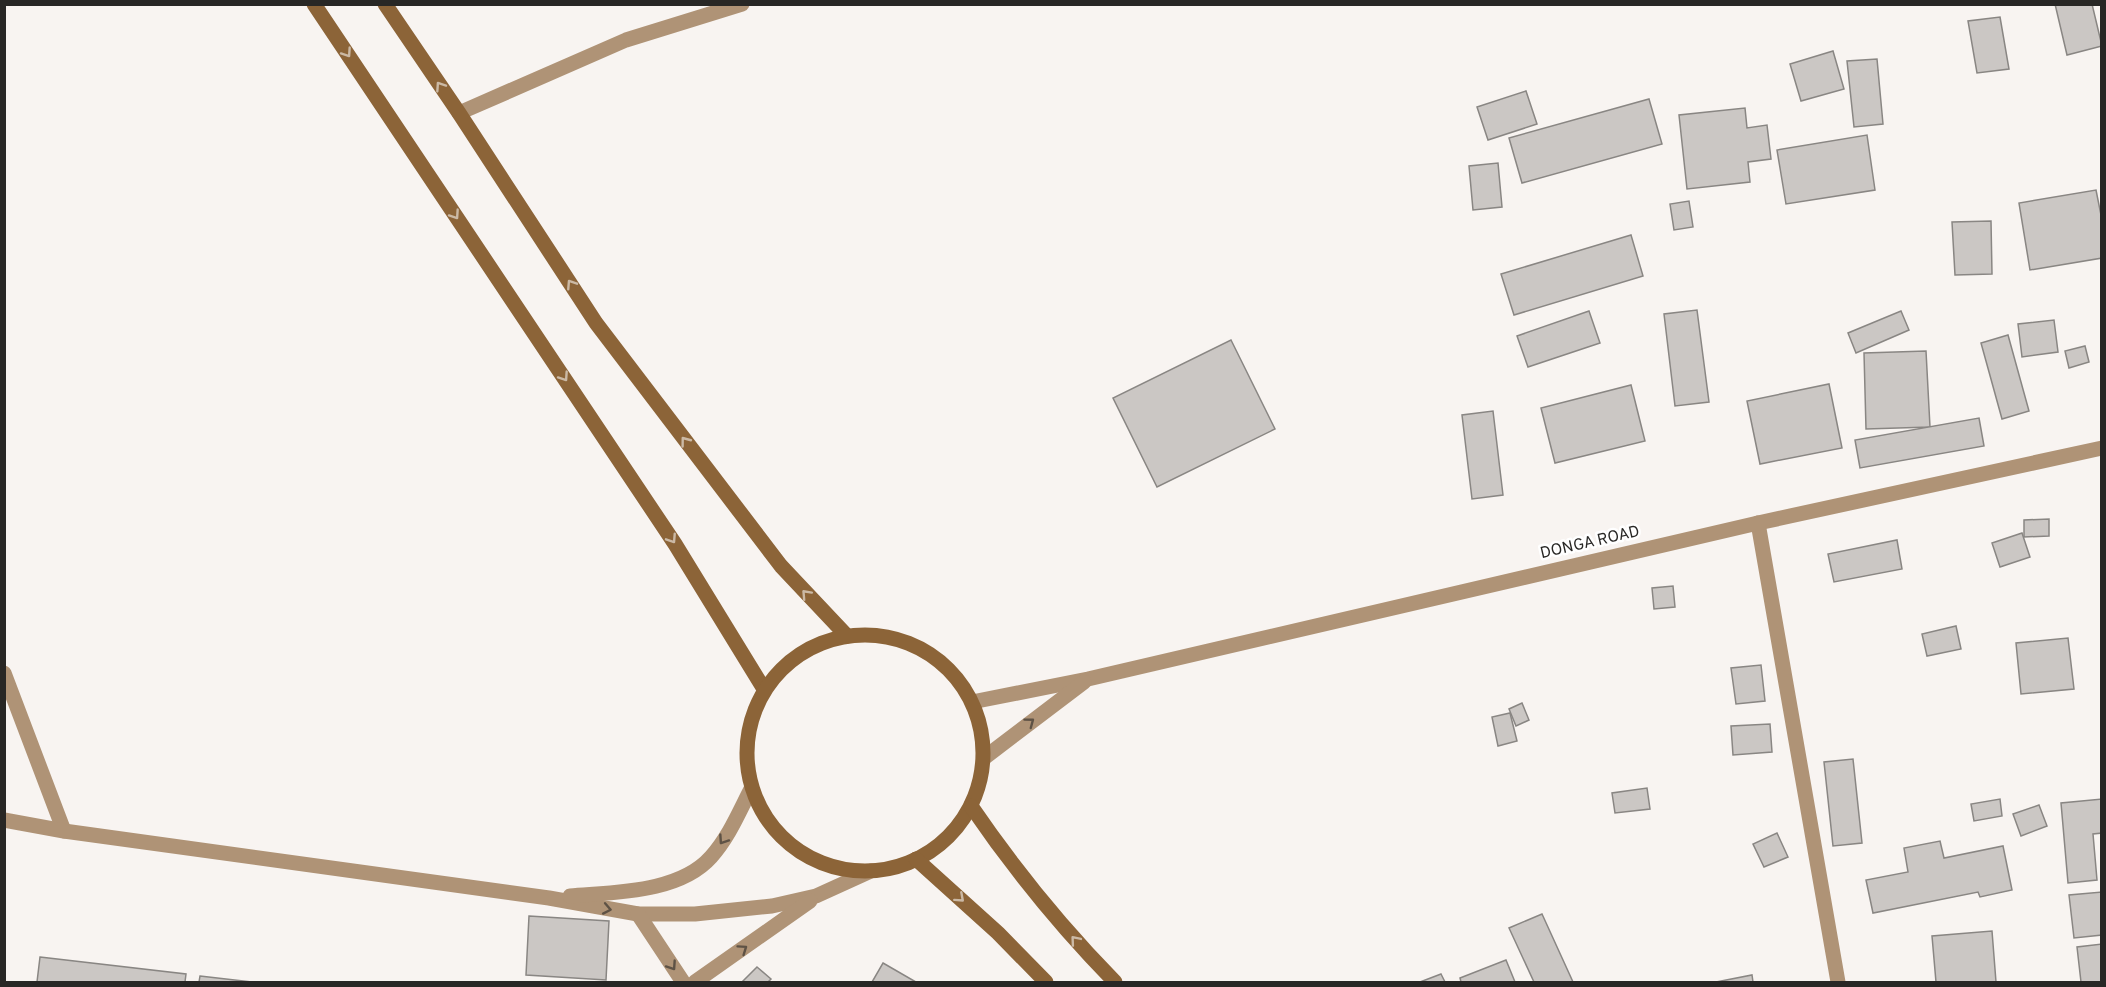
<svg xmlns="http://www.w3.org/2000/svg" width="2106" height="987" viewBox="0 0 2106 987" font-family="Overpass,sans-serif">
  <style>
    .building { fill: #cbc7c4; stroke: #898683; stroke-width: 1.5 }
    .lines { fill: none; stroke-linecap: round; stroke-linejoin: round }
    .minor { stroke: #af9376; stroke-width: 15 }
    .tertiary { stroke: #af9376; stroke-width: 15 }
    .secondary { stroke: #8c6438; stroke-width: 15 }
    .oneway { stroke: #cbb9a5 }
    .oneway2 { stroke: #5e5245 }
    .labels { text-anchor: middle; dominant-baseline: central; stroke-width: 5; stroke-linejoin: round; paint-order: stroke }
    .street-label { font-size: 16px; fill: #282725; stroke: #fff }
  </style>
  <rect width="100%" height="100%" fill="#f8f4f1"/>
  <g class="building">
    <polygon points="2055,4 2092,4 2102,46 2067,55"/>
    <polygon points="2000,17 2009,69 1977,73 1968,21"/>
    <polygon points="1833,51 1844,89 1801,101 1790,64"/>
    <polygon points="1877,59 1883,124 1854,127 1847,61"/>
    <polygon points="1526,91 1537,124 1488,140 1477,107"/>
    <polygon points="1649,99 1662,144 1522,183 1509,138"/>
    <polygon points="1745,108 1747,128 1767,125 1771,159 1748,162 1750,182 1687,189 1679,115"/>
    <polygon points="1867,135 1875,190 1786,204 1777,150"/>
    <polygon points="1498,163 1502,207 1473,210 1469,166"/>
    <polygon points="2096,190 2102,220 2102,258 2030,270 2019,203"/>
    <polygon points="1689,201 1693,227 1674,230 1670,204"/>
    <polygon points="1991,221 1992,274 1955,275 1952,222"/>
    <polygon points="1631,235 1643,276 1514,315 1501,274"/>
    <polygon points="1697,310 1709,402 1675,406 1664,314"/>
    <polygon points="1589,311 1600,343 1528,367 1517,336"/>
    <polygon points="1901,311 1909,330 1856,353 1848,333"/>
    <polygon points="2054,320 2058,352 2022,357 2018,324"/>
    <polygon points="2008,335 2029,411 2002,419 1981,343"/>
    <polygon points="1231,340 1275,429 1157,487 1113,398"/>
    <polygon points="2085,346 2089,362 2069,368 2065,351"/>
    <polygon points="1926,351 1930,427 1866,429 1864,353"/>
    <polygon points="1829,384 1842,448 1760,464 1747,401"/>
    <polygon points="1631,385 1645,441 1555,463 1541,408"/>
    <polygon points="1493,411 1503,495 1472,499 1462,415"/>
    <polygon points="1979,418 1984,446 1860,468 1855,440"/>
    <polygon points="2049,519 2049,536 2024,537 2024,520"/>
    <polygon points="2022,533 2030,557 2000,567 1992,543"/>
    <polygon points="1897,540 1902,569 1834,582 1828,554"/>
    <polygon points="1673,586 1675,607 1654,609 1652,588"/>
    <polygon points="1956,626 1961,649 1927,656 1922,634"/>
    <polygon points="2068,638 2074,689 2021,694 2016,643"/>
    <polygon points="1761,665 1765,701 1736,704 1731,668"/>
    <polygon points="1522,703 1529,720 1516,726 1509,709"/>
    <polygon points="1510,713 1517,741 1498,746 1492,717"/>
    <polygon points="1770,724 1772,752 1733,755 1731,726"/>
    <polygon points="1853,759 1862,843 1833,846 1824,762"/>
    <polygon points="1647,788 1650,809 1615,813 1612,793"/>
    <polygon points="2000,799 2002,816 1974,821 1971,804"/>
    <polygon points="2102,799 2102,833 2093,834 2097,880 2068,883 2061,803"/>
    <polygon points="2039,805 2047,826 2021,836 2013,814"/>
    <polygon points="1777,833 1788,857 1764,867 1753,844"/>
    <polygon points="1940,841 1944,858 2003,846 2012,890 1980,897 1978,892 1873,913 1866,880 1908,872 1904,848"/>
    <polygon points="2102,892 2102,935 2074,938 2069,895"/>
    <polygon points="1542,914 1573,982 1534,982 1509,928"/>
    <polygon points="529,916 609,921 606,980 526,975"/>
    <polygon points="1992,931 1996,982 1936,982 1932,936"/>
    <polygon points="2102,944 2102,982 2081,982 2077,947"/>
    <polygon points="40,957 186,974 185,982 37,982"/>
    <polygon points="1506,960 1515,982 1461,982 1460,978"/>
    <polygon points="883,963 916,982 872,982"/>
    <polygon points="757,967 771,979 768,982 742,982"/>
    <polygon points="1441,974 1445,982 1420,982"/>
    <polygon points="1752,975 1753,982 1716,982"/>
    <polygon points="200,976 252,982 199,982"/>
  </g>
  <g class="lines">
    <g class="minor">
      <polyline points="459,113 626,40 742,4"/>
      <polyline points="1758,523 1838,982"/>
      <polyline points="4,673 64,831"/>
      <polyline points="4,820 64,831 549,898 638,914 695,914 772,906 816,896 871,871"/>
      <path d="M570 896C614 892 679 893 711 857 729 837 739 812 751 789"/>
      <polyline points="638,914 683,982"/>
      <polyline points="695,982 810,901"/>
    </g>
    <g class="tertiary">
      <polyline points="972,702 1088,679 1758,523 2102,448"/>
      <polyline points="984,758 1084,682"/>
    </g>
    <g class="secondary">
      <polyline points="314,4 675,544 764,689"/>
      <polyline points="385,4 459,113 596,323 781,566 847,636"/>
      <circle cx="865" cy="753" r="118"/>
      <path d="M971 806C1014 869 1062 928 1115 982"/>
      <polyline points="916,859 998,933 1046,982"/>
    </g>
  </g>
  <defs><path id="oneway-chevron" d="M-2-3.5L2.5 0L-2 3.5" fill="none" stroke-width="1.6" stroke-linecap="round" stroke-linejoin="round" transform="scale(1.5)"/></defs>
  <g class="oneway">
    <use href="#oneway-chevron" transform="translate(347 53) rotate(56)"/>
    <use href="#oneway-chevron" transform="translate(440 86) rotate(-124)"/>
    <use href="#oneway-chevron" transform="translate(455 215) rotate(56)"/>
    <use href="#oneway-chevron" transform="translate(571 284) rotate(-123)"/>
    <use href="#oneway-chevron" transform="translate(564 377) rotate(56)"/>
    <use href="#oneway-chevron" transform="translate(685 441) rotate(-127)"/>
    <use href="#oneway-chevron" transform="translate(672 539) rotate(57)"/>
    <use href="#oneway-chevron" transform="translate(806 594) rotate(-133)"/>
    <use href="#oneway-chevron" transform="translate(960 898) rotate(42)"/>
    <use href="#oneway-chevron" transform="translate(1075 940) rotate(-130)"/>
  </g>
  <g class="oneway2">
    <use href="#oneway-chevron" transform="translate(1030 722) rotate(-37)"/>
    <use href="#oneway-chevron" transform="translate(723 840) rotate(124)"/>
    <use href="#oneway-chevron" transform="translate(607 909) rotate(11)"/>
    <use href="#oneway-chevron" transform="translate(743 949) rotate(-35)"/>
    <use href="#oneway-chevron" transform="translate(672 966) rotate(56)"/>
  </g>
  <g class="labels">
    <g class="street-label">
      <text transform="translate(1590 543) rotate(-13)">DONGA ROAD</text>
    </g>
  </g>
  <rect width="2106" height="987" fill="none" stroke="#282725" stroke-width="12"/>
</svg>
